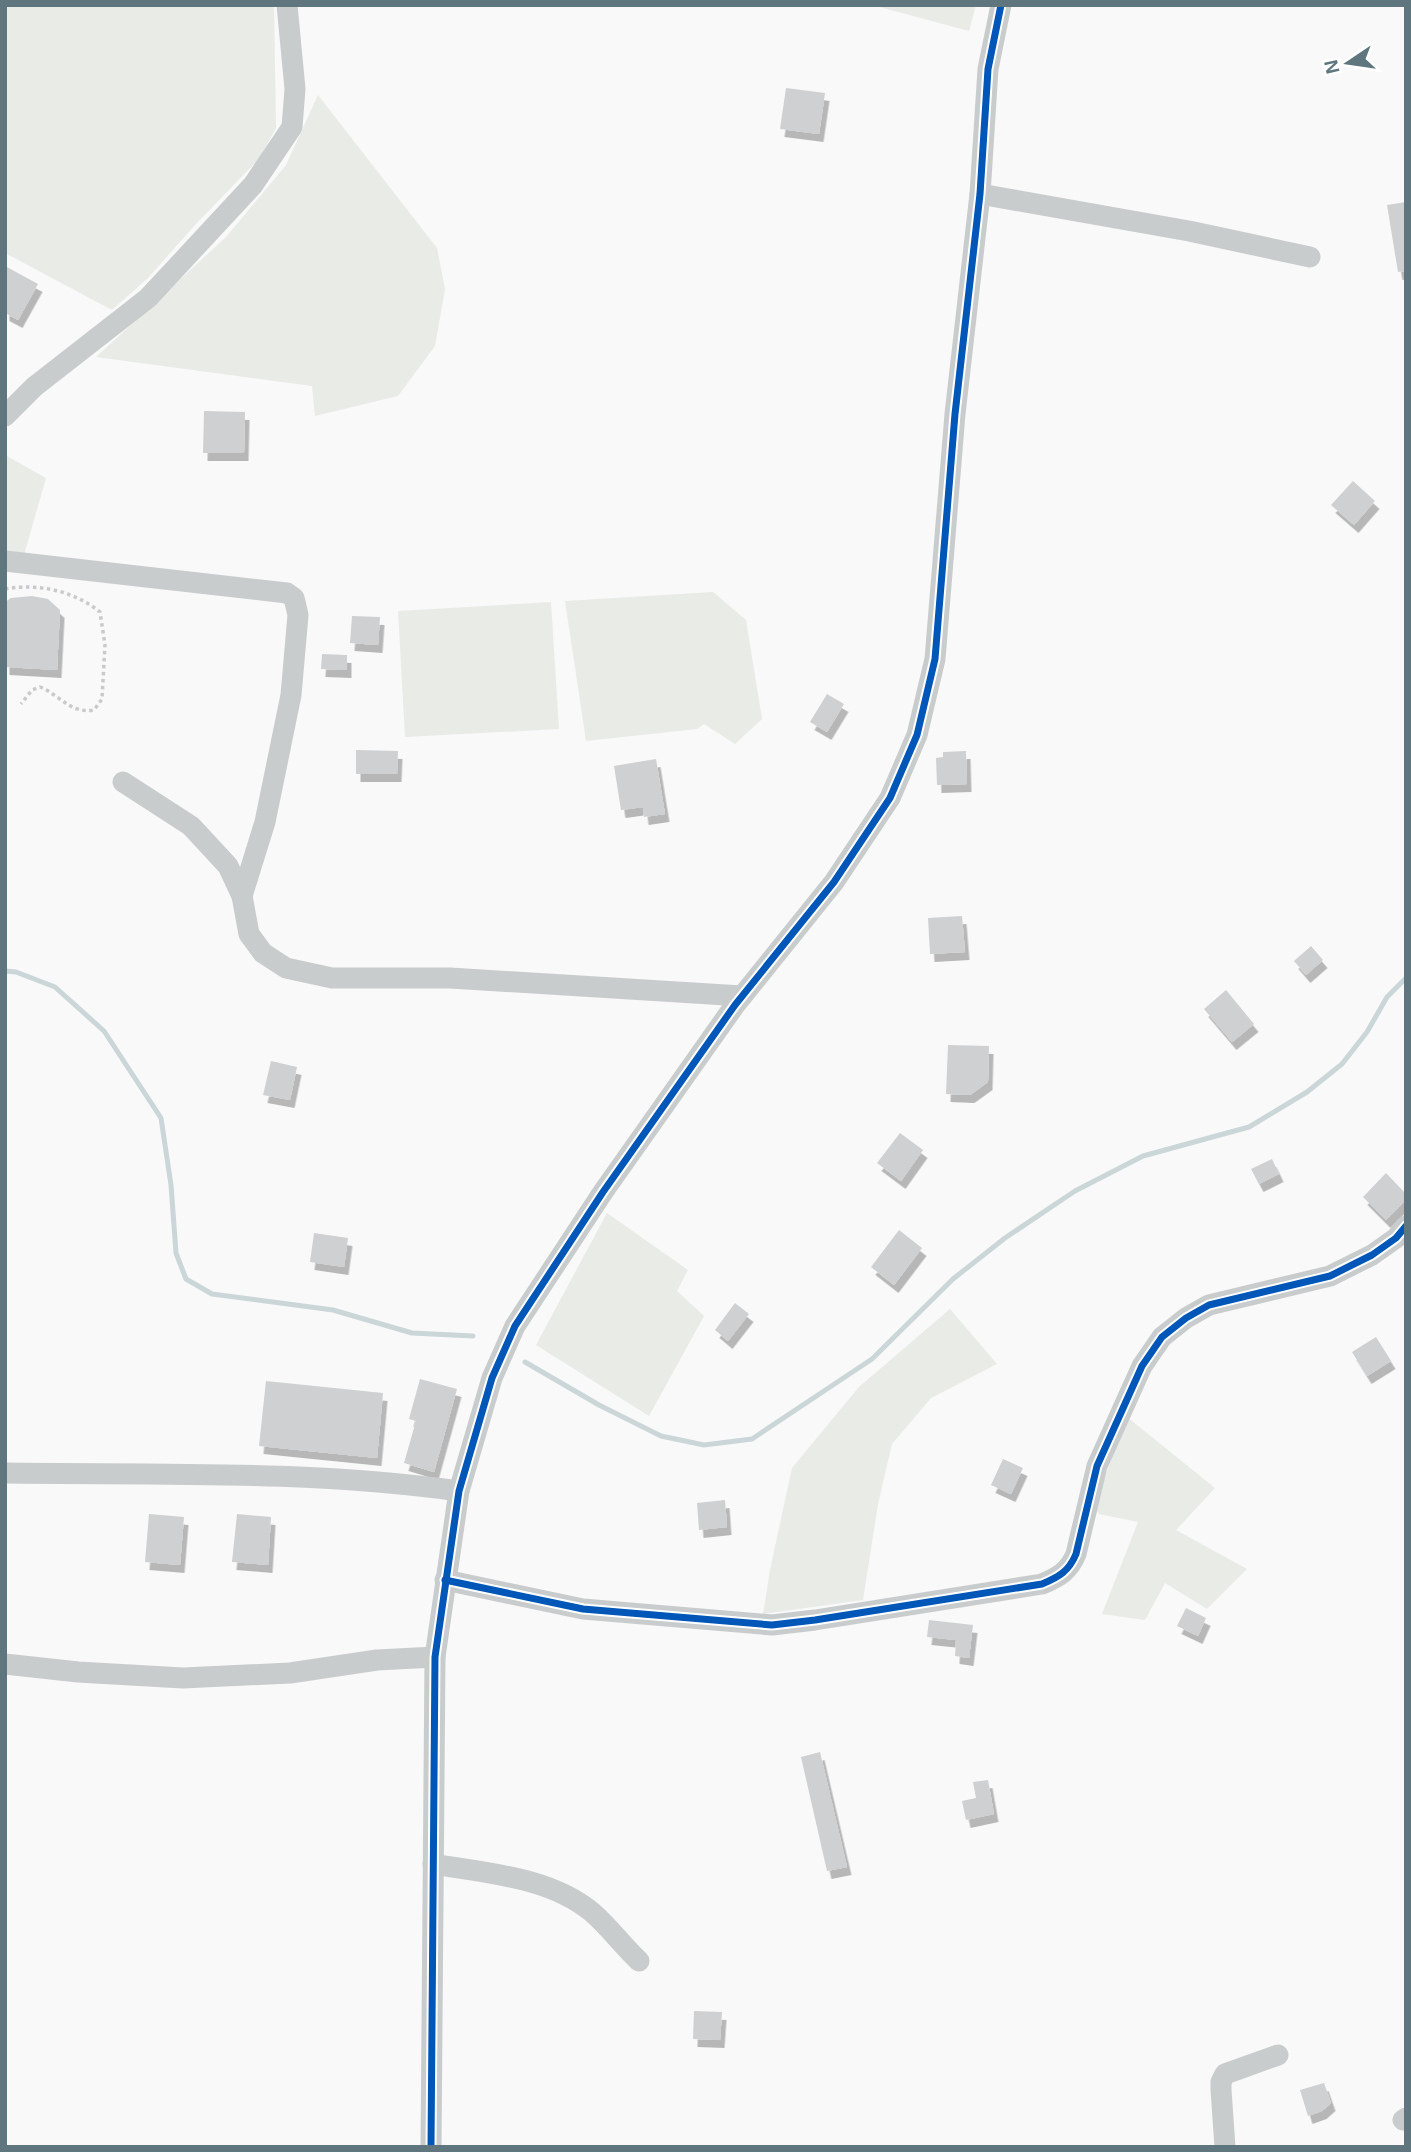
<svg xmlns="http://www.w3.org/2000/svg" width="1411" height="2152" viewBox="0 0 1411 2152" font-family="Helvetica,sans-serif">
  <style>
    .green { fill: #e8ebe6 }
    .lines { fill: none; stroke-linecap: round; stroke-linejoin: round }
    .stream { stroke: #cad6d7; stroke-width: 5 }
    .building { fill: #ced0d1; filter: url(#shadow) }
    .path { stroke: #c9cacb; stroke-width: 3.5; stroke-dasharray: 3.5 3.5; stroke-linecap: butt }
    .minor { stroke: #c9cccd; stroke-width: 21 }
    .cycleway-casing { stroke: #fff; stroke-width: 11 }
    .cycleway { stroke: #0057b8; stroke-width: 7 }
  </style>
  <defs>
    <filter id="shadow"><feDropShadow dx="4.5" dy="8" stdDeviation="0" flood-color="#0004"/></filter>
  </defs>
  <rect width="100%" height="100%" fill="#f9f9f9"/>
  <g class="green">
    <polygon points="5,5 274,5 276,128 259,159 195,225 148,278 112,310 5,253"/>
    <polygon points="872,5 976,5 969,31"/>
    <polygon points="318,95 437,248 445,289 435,346 398,396 315,416 312,386 96,357 226,237 286,165"/>
    <polygon points="5,455 46,478 24,555 5,553"/>
    <polygon points="713,592 746,620 762,719 735,744 704,724 697,729 586,741 565,601"/>
    <polygon points="551,602 559,729 405,737 398,611"/>
    <polygon points="607,1213 688,1270 677,1291 704,1316 649,1416 536,1345"/>
    <polygon points="950,1309 997,1364 931,1398 892,1444 878,1504 863,1600 763,1614 770,1570 792,1468 859,1387"/>
    <polygon points="1127,1417 1215,1488 1176,1530 1247,1569 1207,1609 1165,1583 1145,1620 1102,1614 1138,1522 1099,1514 1094,1507"/>
  </g>
  <g class="lines">
    <g class="stream">
      <polyline points="5,971 16,972 55,987 104,1031 161,1118 171,1185 176,1253 186,1279 212,1294 333,1310 412,1333 473,1336"/>
      <polyline points="525,1362 599,1405 661,1436 704,1445 752,1439 872,1359 953,1279 1005,1238 1075,1191 1143,1156 1249,1127 1307,1092 1342,1064 1367,1032 1387,997 1406,978"/>
    </g>
  </g>
  <g class="building">
    <polygon points="786,88 825,93 819,134 780,129"/>
    <polygon points="1406,202 1406,271 1398,272 1387,205"/>
    <polygon points="5,266 38,284 18,320 5,313"/>
    <polygon points="204,411 245,412 244,453 203,453"/>
    <polygon points="1353,481 1375,501 1354,525 1331,505"/>
    <polygon points="32,596 48,599 60,610 57,670 5,667 5,602 11,598"/>
    <polygon points="352,616 380,617 378,645 350,643"/>
    <polygon points="322,654 347,655 347,670 321,669"/>
    <polygon points="827,694 844,704 827,732 810,722"/>
    <polygon points="356,750 398,751 397,774 356,774"/>
    <polygon points="966,751 967,784 937,785 936,758 943,757 943,752"/>
    <polygon points="656,759 665,814 644,817 643,807 621,810 614,766"/>
    <polygon points="962,916 965,952 930,954 928,918"/>
    <polygon points="1311,946 1323,960 1306,975 1294,961"/>
    <polygon points="1226,990 1254,1024 1232,1042 1204,1009"/>
    <polygon points="948,1045 989,1046 988,1082 970,1095 946,1094"/>
    <polygon points="271,1061 297,1067 290,1100 263,1095"/>
    <polygon points="900,1133 923,1150 901,1181 877,1163"/>
    <polygon points="1272,1159 1279,1174 1259,1184 1251,1169"/>
    <polygon points="1386,1173 1406,1194 1406,1200 1386,1220 1363,1197"/>
    <polygon points="899,1230 922,1248 894,1285 871,1267"/>
    <polygon points="314,1233 348,1238 344,1267 310,1262"/>
    <polygon points="735,1303 749,1314 728,1341 715,1330"/>
    <polygon points="1376,1337 1391,1361 1367,1376 1352,1352"/>
    <polygon points="420,1379 457,1389 434,1472 404,1463 416,1421 409,1419"/>
    <polygon points="266,1381 383,1393 377,1458 259,1446"/>
    <polygon points="1003,1459 1023,1468 1011,1494 991,1485"/>
    <polygon points="725,1500 727,1527 699,1530 697,1503"/>
    <polygon points="149,1514 184,1517 180,1565 145,1562"/>
    <polygon points="237,1514 271,1517 268,1565 232,1562"/>
    <polygon points="1186,1608 1206,1618 1198,1636 1177,1626"/>
    <polygon points="929,1620 973,1625 969,1658 955,1656 956,1640 927,1637"/>
    <polygon points="820,1752 847,1867 827,1871 801,1757"/>
    <polygon points="988,1780 994,1814 966,1820 962,1801 976,1798 973,1782"/>
    <polygon points="694,2011 722,2012 720,2040 693,2039"/>
    <polygon points="1324,2083 1331,2103 1322,2111 1308,2116 1300,2090"/>
  </g>
  <g class="lines">
    <path class="path" d="M5 589C39 583 74 591 100 612L105 645 102 699 94 710C70 714 60 695 40 687L32 690 21 704"/>
    <g class="minor">
      <polyline points="980,194 1189,231 1310,257"/>
      <polyline points="5,416 34,387 148,298 253,185 292,127 295,89 287,5"/>
      <polyline points="5,561 287,593 294,598 298,615 291,695 265,822 242,896"/>
      <polyline points="123,782 191,826 228,866 242,896 249,934 263,953 286,968 332,978 450,978 742,996"/>
      <path d="M5 1473C156 1475 309 1470 459 1491"/>
      <path d="M445 1580 583 1609 772 1625 815 1620 1042 1584C1059 1577 1069 1571 1076 1554L1097 1466 1142 1366 1162 1337 1186 1318 1209 1305 1330 1276 1372 1255 1396 1238 1406 1226"/>
      <polyline points="5,1664 78,1672 183,1678 290,1673 377,1660 435,1657"/>
      <path d="M433 1864C486 1873 551 1877 593 1913 610 1928 623 1946 639 1961"/>
      <polyline points="1403,2120 1406,2118"/>
      <polyline points="431,2147 435,1657 459,1491 492,1378 515,1326 603,1192 735,1005 834,882 890,798 917,735 935,659 955,414 980,194 988,69 1001,5"/>
      <polyline points="1225,2147 1221,2090 1221,2082 1225,2074 1278,2055"/>
    </g>
    <g class="cycleway-casing">
      <g id="cycleway">
        <path d="M445 1580 583 1609 772 1625 815 1620 1042 1584C1059 1577 1069 1571 1076 1554L1097 1466 1142 1366 1162 1337 1186 1318 1209 1305 1330 1276 1372 1255 1396 1238 1406 1226"/>
        <polyline points="431,2147 435,1657 459,1491 492,1378 515,1326 603,1192 735,1005 834,882 890,798 917,735 935,659 955,414 980,194 988,69 1001,5"/>
      </g>
    </g>
    <use href="#cycleway" class="cycleway"/>
  </g>
  <rect width="1411" height="2152" fill="none" stroke="#5f767e" stroke-width="14"/>
  <g transform="translate(1348 63) rotate(257)" stroke="#ffffff" stroke-width="5" paint-order="stroke">
  <path d="M0-5L12 26L0 18L-12 26Z" fill="#5f767e"/>
  <text y="-10" font-size="19" font-weight="bold" text-anchor="middle" fill="#5f767e">N</text>
  </g>
</svg>
